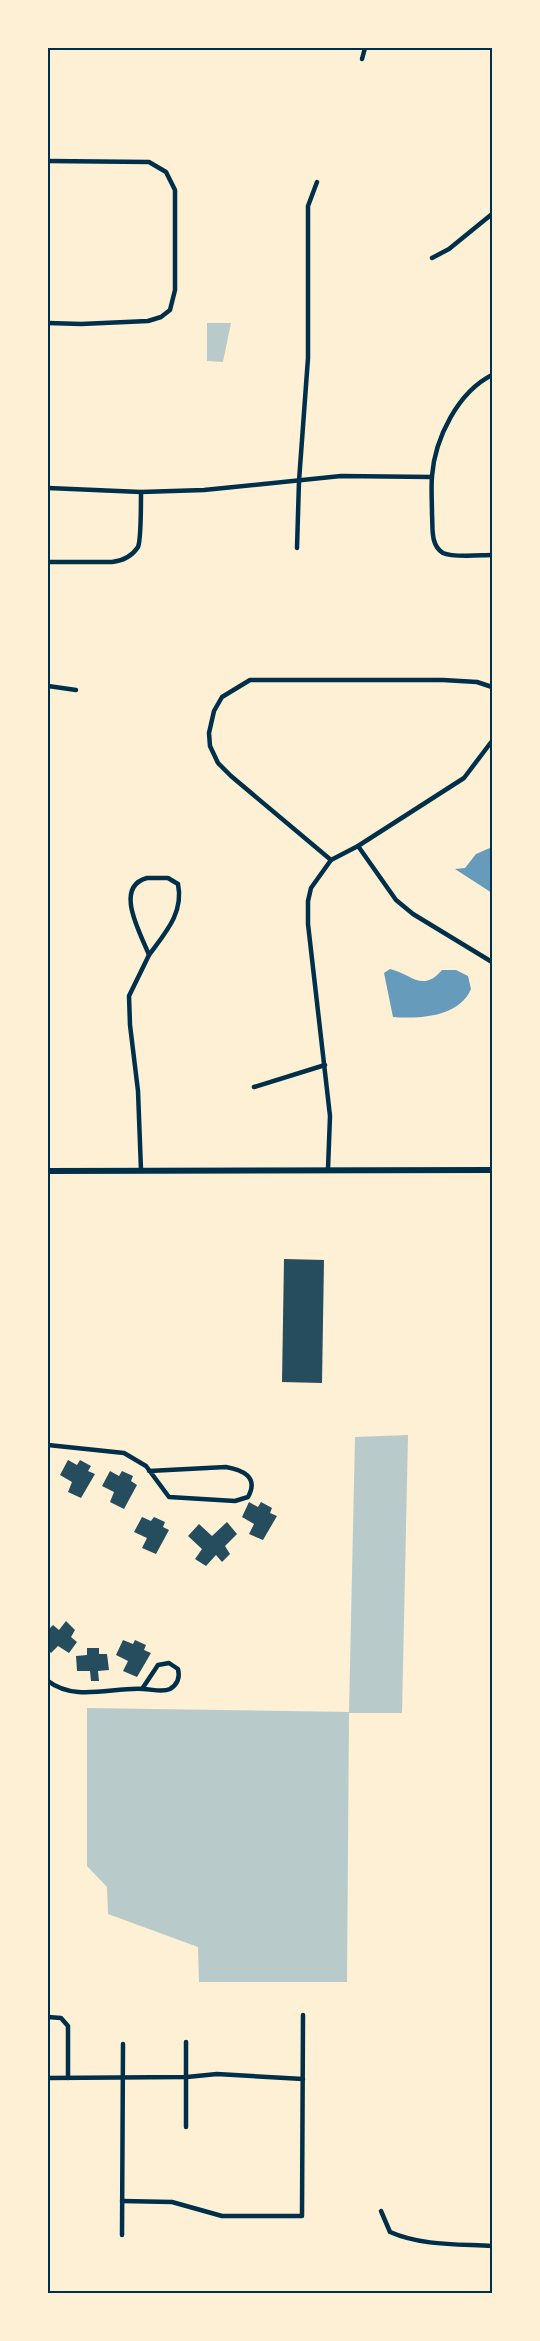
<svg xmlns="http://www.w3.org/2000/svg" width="540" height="2341" viewBox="0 0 540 2341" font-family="'Zilla Slab',serif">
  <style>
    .green { fill: #b9caca }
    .water { fill: #669bbc }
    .building { fill: #264d5e }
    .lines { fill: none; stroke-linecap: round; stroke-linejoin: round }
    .minor { stroke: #003049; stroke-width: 4.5 }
    .secondary { stroke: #003049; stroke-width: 6 }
    .neatline { fill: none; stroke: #003049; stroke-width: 2 }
  </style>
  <rect width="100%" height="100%" fill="#fdf0d5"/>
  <g class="green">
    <polygon points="207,323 231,323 223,362 207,361"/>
    <polygon points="408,1435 402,1713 349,1713 347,1982 199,1982 198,1947 108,1914 107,1887 87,1866 87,1708 349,1712 355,1437"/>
  </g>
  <g class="water">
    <polygon points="492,847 492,893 455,869 465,868 476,854"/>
    <path d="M390 969C412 974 422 993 442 970H456L468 976 471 989C459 1017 420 1019 393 1017L384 973Z"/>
  </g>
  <g class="building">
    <polygon points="284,1259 324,1260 322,1383 282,1382"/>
    <polygon points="68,1460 77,1465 80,1460 91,1466 88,1471 95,1474 81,1498 68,1492 72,1482 60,1475"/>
    <polygon points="110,1471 119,1476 122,1471 133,1476 131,1481 137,1485 124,1509 110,1502 114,1492 102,1486"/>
    <polygon points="249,1502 258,1507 261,1502 272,1508 270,1513 277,1516 263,1540 249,1534 254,1524 242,1517"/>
    <polygon points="142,1517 151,1521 154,1517 165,1522 163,1527 169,1530 156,1554 142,1548 147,1538 134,1532"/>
    <polygon points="227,1522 237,1534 225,1546 230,1554 222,1562 216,1555 206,1566 195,1559 202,1549 188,1536 199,1524 212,1536"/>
    <polygon points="66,1621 75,1630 71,1637 77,1642 69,1653 58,1646 51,1653 48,1650 48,1630 53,1625 59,1630"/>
    <polygon points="123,1640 133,1644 135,1640 146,1645 144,1650 151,1653 137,1677 123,1671 128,1661 116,1655"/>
    <polygon points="87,1648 99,1648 99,1654 107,1654 109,1670 98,1671 99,1681 91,1681 90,1671 77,1671 76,1656 87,1655"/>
  </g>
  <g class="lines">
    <g class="minor">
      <polyline points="362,59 365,48"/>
      <polyline points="48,161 149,162 166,172 175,190 175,290 170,310 161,317 148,321 81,324 48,323"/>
      <polyline points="432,258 449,249 492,214"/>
      <path d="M492 375C458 392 435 438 432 476 431 488 432 502 432 514 433 527 430 545 443 553 453 558 481 555 492 555"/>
      <polyline points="48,488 141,492 204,490 341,476 432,477"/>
      <polyline points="297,548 299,481 308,358 308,206 317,182"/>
      <path d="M48 562H112C122 561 132 556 138 547 141 540 141 502 141 492"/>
      <polyline points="48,686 76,690"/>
      <polyline points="358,846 396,900 413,914 492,962"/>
      <polyline points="331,860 231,776 218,763 210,746 209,733 214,711 222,697 250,680 443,680 477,682 492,687"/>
      <path d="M147 878H168L178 884C184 913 165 933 149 955 141 934 113 887 147 878Z"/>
      <polyline points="254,1087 325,1065"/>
      <polyline points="328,1169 330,1116 308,924 308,901 311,888 331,860 358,846 464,778 492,741"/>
      <polyline points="141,1170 138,1091 130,1025 129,996 149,955"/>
      <path d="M48 1445 124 1453 146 1466 169 1497 235 1501 248 1497C259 1477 243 1470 226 1467L149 1471"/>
      <path d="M48 1681C75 1702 112 1687 143 1689 152 1689 162 1693 170 1689 178 1684 180 1677 178 1669L169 1663 158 1665 142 1689"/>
      <polyline points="48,2017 61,2018 68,2026 68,2078"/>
      <polyline points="186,2042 186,2127"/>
      <polyline points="48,2078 187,2077 217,2074 303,2079"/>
      <polyline points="122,2201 172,2202 222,2216 302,2216 303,2015"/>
      <path d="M381 2211 390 2232C422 2246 458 2244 492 2246"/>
      <polyline points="122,2235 123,2044"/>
    </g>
    <polyline class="secondary" points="48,1171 492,1170"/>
  </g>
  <rect width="540" height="2341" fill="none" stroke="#fdf0d5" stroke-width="98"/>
  <rect x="49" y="49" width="442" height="2243" class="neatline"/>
</svg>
